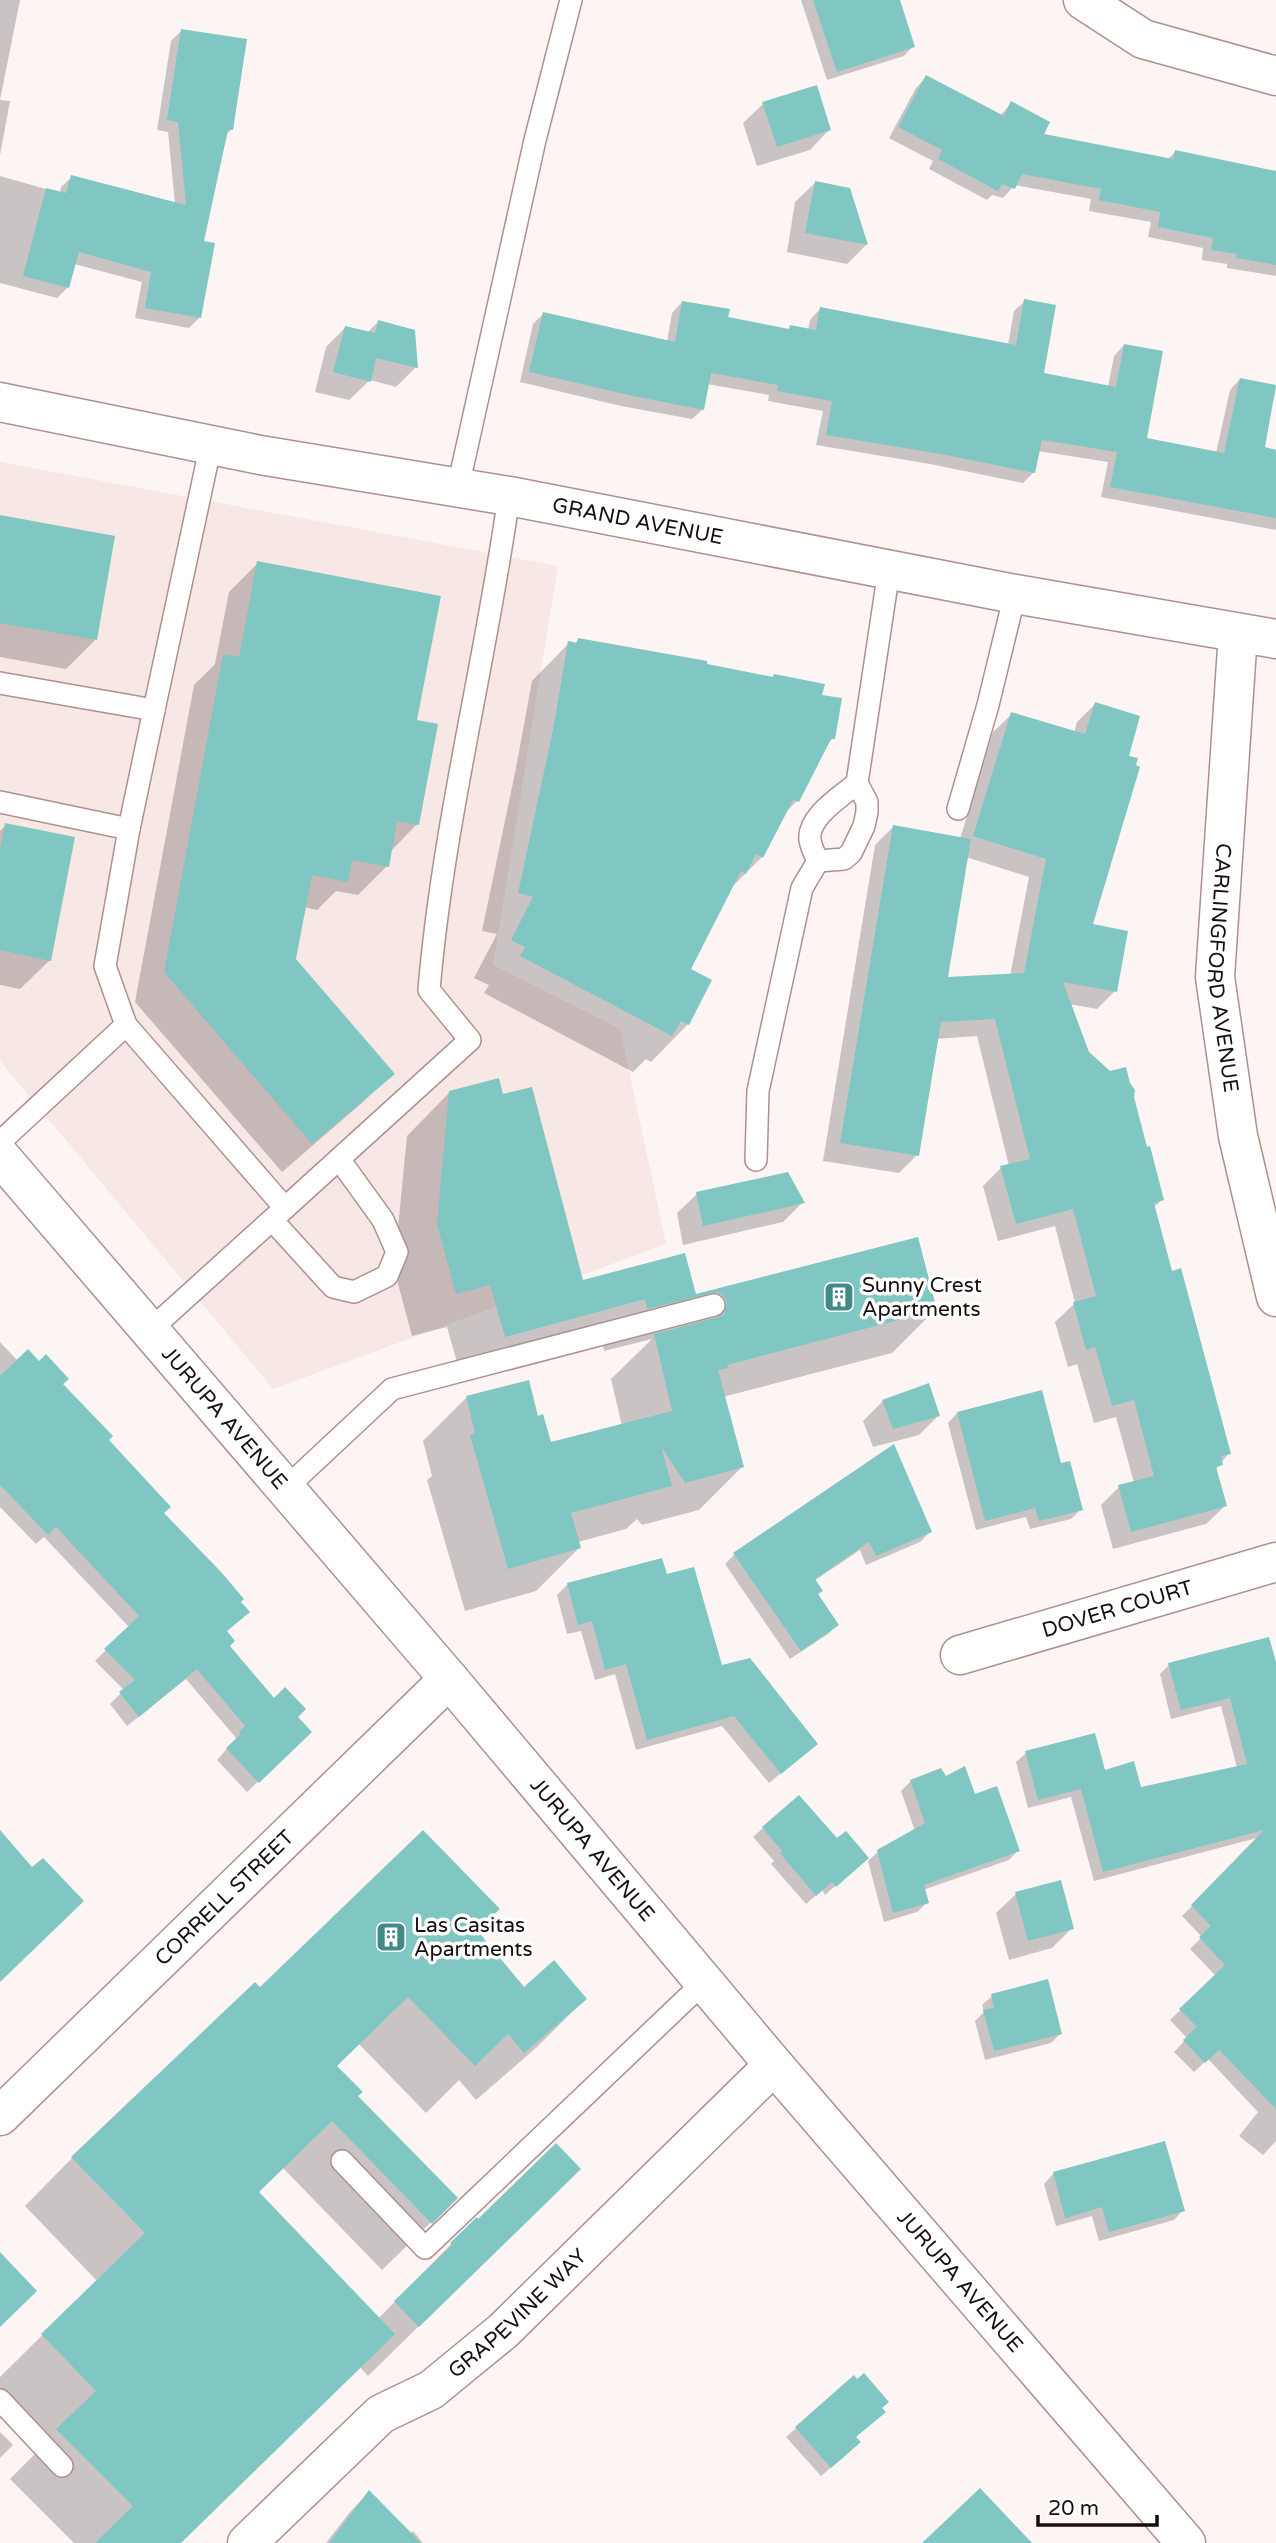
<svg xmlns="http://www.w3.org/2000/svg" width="1276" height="2543" viewBox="0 0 1276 2543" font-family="'Varela Round',sans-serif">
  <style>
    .built { fill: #f7e7e5 }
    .shadow { fill: #0003; fill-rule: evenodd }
    .building { fill: #80c6c3 }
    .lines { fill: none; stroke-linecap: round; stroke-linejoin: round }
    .service-casing { stroke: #af908d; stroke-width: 24 }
    .minor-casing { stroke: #af908d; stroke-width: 41 }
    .tertiary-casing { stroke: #af908d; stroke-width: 41 }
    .secondary-casing { stroke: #af908d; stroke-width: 41 }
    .service { stroke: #fff; stroke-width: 21 }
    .minor { stroke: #fff; stroke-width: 38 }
    .tertiary { stroke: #fff; stroke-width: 38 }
    .secondary { stroke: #fff; stroke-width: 38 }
    .labels { text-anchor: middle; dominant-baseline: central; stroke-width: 7; stroke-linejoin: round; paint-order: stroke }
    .street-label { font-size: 21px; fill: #180e0d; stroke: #fff }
    .poi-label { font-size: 21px; fill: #180e0d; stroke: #fff; text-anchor: start }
  </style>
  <rect width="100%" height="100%" fill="#fcf5f4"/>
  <polygon class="built" points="0,462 558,566 493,965 620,1029 666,1244 273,1389 0,1061"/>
  <g class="shadow">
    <polygon points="0,0 20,0 0,100 10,101 0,155"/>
    <polygon points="801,0 888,0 913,46 904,56 827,80"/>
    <polygon points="182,30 231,130 225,136 202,242 200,317 189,328 135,318 142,282 74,264 68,287 57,298 0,283 0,176 60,193 61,187 72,177 175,204 168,132 157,130 171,41"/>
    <polygon points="926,77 1000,116 1011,103 1041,135 1168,159 1175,152 1276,173 1276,276 1227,268 1227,264 1202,260 1203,248 1148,237 1151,222 1089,211 1091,199 1015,185 1003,198 992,195 987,200 929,169 933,161 889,138 916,88"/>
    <polygon points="763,104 829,130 810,150 757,166 743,123"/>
    <polygon points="815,183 848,189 866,245 847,264 787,252 795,202"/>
    <polygon points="1025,301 1041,374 1108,387 1114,356 1124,345 1145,439 1216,453 1230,390 1240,379 1276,387 1263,449 1276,454 1276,530 1101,497 1108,462 1038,451 1033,473 1023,483 930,464 816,445 823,411 768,401 769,395 707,384 703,409 692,419 621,406 520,382 533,324 543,314 667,342 672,313 682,302 726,319 787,330 791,327 808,330 810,320 820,309 1008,345 1014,311"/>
    <polygon points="378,322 416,367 396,387 370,380 349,400 315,392 326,347 345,328 367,333"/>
    <polygon points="0,517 95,640 66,669 0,657"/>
    <polygon points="258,563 415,722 417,824 390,852 387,866 358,895 336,891 317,910 304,907 294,960 392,1073 363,1102 282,1172 135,1002 194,685 215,664 229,592"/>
    <polygon points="579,639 705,665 820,696 833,738 826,746 797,801 784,814 762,857 729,890 689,970 688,1024 651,1062 646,1059 633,1072 484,993 489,985 474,978 497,934 482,931 516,768 532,681 569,643 574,644"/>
    <path d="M1095 704 1126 757 1091 925 1115 991 1097 1009 1069 1004 1087 1053 1132 1097 1162 1200 1153 1208 1171 1273 1229 1453 1215 1471 1225 1506 1206 1524 1113 1549 1101 1505 1119 1487 1134 1483 1116 1417 1094 1423 1077 1364 1068 1367 1055 1322 1075 1303 1055 1226 998 1241 983 1186 1001 1168 1009 1166 977 1036 936 1039 917 1155 899 1173 823 1161 875 845 893 827 960 839 993 732 1012 714 1074 733 1077 722ZM966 857 1029 877 1010 976 946 979Z"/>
    <polygon points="6,825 50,960 20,989 0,985 0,831"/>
    <polygon points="450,1092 502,1096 582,1282 695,1296 917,1239 935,1310 892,1353 723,1397 742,1467 699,1510 642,1525 637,1519 626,1529 578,1542 579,1548 536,1591 465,1611 427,1480 432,1476 423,1441 467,1397 537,1418 550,1445 622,1426 611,1379 652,1339 604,1351 602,1342 462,1380 447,1327 412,1336 394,1269 407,1136"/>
    <polygon points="697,1194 803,1202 783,1222 683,1245 677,1213"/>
    <polygon points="0,1342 18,1361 61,1384 162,1513 248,1612 226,1632 228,1646 274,1701 295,1717 310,1732 247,1792 217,1760 236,1738 186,1679 127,1726 110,1704 124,1690 95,1661 129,1627 44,1537 36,1544 0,1507"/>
    <polygon points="883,1401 938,1416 919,1435 873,1447 863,1421"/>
    <polygon points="957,1413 1060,1465 1081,1509 1071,1519 1030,1529 1026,1517 976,1530 948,1423"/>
    <polygon points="930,1532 920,1542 866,1565 860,1550 814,1581 817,1595 837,1625 828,1634 790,1659 725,1564 735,1554"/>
    <polygon points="665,1576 721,1667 816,1744 769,1783 722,1726 636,1750 615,1674 595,1680 581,1631 567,1634 557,1595 568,1584"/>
    <polygon points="1169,1665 1276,1665 1276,1833 1094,1881 1071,1797 1028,1808 1016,1762 1026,1753 1104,1772 1139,1789 1237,1768 1221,1706 1171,1719 1160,1674"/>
    <polygon points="911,1781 974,1796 1018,1850 1009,1860 923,1890 927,1903 917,1912 884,1922 868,1861 878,1852 915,1831 901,1791"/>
    <polygon points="763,1828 857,1867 825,1895 822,1890 806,1904 771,1864 774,1861 753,1837"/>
    <polygon points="1229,1869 1276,1918 1276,2141 1263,2155 1239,2136 1258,2112 1208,2059 1194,2072 1174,2052 1187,2038 1170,2020 1216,1976 1190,1949 1202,1937 1182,1916"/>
    <polygon points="1016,1894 1072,1928 1052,1948 1009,1960 996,1913"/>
    <polygon points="475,1931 524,1989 585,1999 537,2047 476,2100 459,2080 426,2113 359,2044 335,2066 356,2096 456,2198 382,2270 283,2168 257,2193 378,2319 451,2244 478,2221 528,2219 368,2376 360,2367 179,2543 74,2543 10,2479 49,2440 0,2389 0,2377 97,2281 25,2206 72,2158 260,1989"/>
    <polygon points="992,1996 1060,2034 1051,2043 985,2060 975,2021 984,2012 982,2005"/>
    <polygon points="1164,2143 1183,2210 1174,2220 1099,2241 1092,2216 1056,2226 1044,2184 1053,2174"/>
    <polygon points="854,2377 854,2438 849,2452 821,2476 786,2437"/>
    <polygon points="0,2432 13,2445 0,2458"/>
    <polygon points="369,2492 410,2534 413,2531 423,2543 326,2543 350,2512"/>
  </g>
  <g class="building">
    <polygon points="813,0 900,0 915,47 837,72"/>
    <polygon points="181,29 247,39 233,130 228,130 204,241 215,243 201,318 145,308 151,272 79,252 69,288 23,276 46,188 66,193 71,175 186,205 178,122 167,120"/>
    <polygon points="926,75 1004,116 1011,101 1050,122 1044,134 1173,159 1175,150 1276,171 1276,265 1236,258 1237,254 1211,250 1213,238 1158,227 1160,212 1099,200 1101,189 1022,174 1015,189 1002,184 998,191 938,159 942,150 898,127"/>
    <polygon points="817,85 831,130 777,147 762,102"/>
    <polygon points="815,181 850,188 868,245 805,233"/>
    <polygon points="1024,299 1056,305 1044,373 1116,387 1124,344 1163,351 1147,438 1224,453 1240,378 1276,385 1265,447 1276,450 1276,518 1110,487 1117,452 1042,440 1035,473 941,454 826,435 832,401 777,391 778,385 711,373 704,410 633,396 529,372 543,312 675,342 682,301 730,309 728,317 789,329 790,325 816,330 820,307 1016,345"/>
    <polygon points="378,320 415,330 418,368 376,358 371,382 333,372 345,326 375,333"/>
    <polygon points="0,515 115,536 97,640 0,623"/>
    <polygon points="257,561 441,596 417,720 438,724 419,825 397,821 389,867 352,860 348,882 312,875 296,959 395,1074 312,1144 164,972 223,654 239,657"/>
    <polygon points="578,638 707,661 707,664 773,677 774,674 825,684 822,695 842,698 835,739 831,739 799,802 793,800 763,858 756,854 746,874 741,871 691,969 712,980 689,1025 681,1021 672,1036 520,956 525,947 511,940 533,897 518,893 553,730 568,641 577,643"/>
    <polygon points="1095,702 1140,716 1129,756 1138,758 1136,765 1140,767 1093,924 1128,931 1117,992 1063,982 1089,1052 1110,1071 1126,1067 1130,1083 1135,1090 1134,1097 1147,1147 1150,1146 1164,1200 1154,1203 1172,1271 1181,1268 1231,1454 1221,1456 1223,1465 1216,1467 1227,1506 1131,1532 1118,1485 1154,1476 1134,1400 1112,1406 1095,1347 1086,1350 1073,1302 1096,1296 1073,1209 1016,1224 1000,1166 1030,1159 995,1019 941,1022 919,1156 840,1143 893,825 971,839 948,977 1024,973 1046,859 973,836 1011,712 1085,734"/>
    <polygon points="5,823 75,837 51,961 0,950 0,850"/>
    <polygon points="499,1078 503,1094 532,1087 583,1280 685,1253 696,1294 918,1237 937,1310 727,1365 728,1368 718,1370 744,1467 685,1483 661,1446 672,1486 571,1513 581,1548 508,1569 470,1435 475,1433 466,1396 529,1380 538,1416 543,1414 551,1442 672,1411 654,1334 718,1317 724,1314 727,1302 723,1295 717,1292 647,1309 645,1299 505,1337 490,1285 456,1294 437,1224 449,1091"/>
    <polygon points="788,1172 805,1203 703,1226 696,1192"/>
    <polygon points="28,1349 39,1361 46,1354 69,1379 63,1384 113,1436 109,1440 171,1507 164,1513 222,1573 244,1599 241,1602 250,1612 227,1631 235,1641 230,1646 274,1698 285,1687 306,1709 298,1717 312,1732 259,1783 226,1748 241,1734 239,1732 245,1726 197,1669 139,1717 119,1692 135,1680 104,1649 139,1616 56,1527 48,1535 0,1485 0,1376"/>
    <polygon points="929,1383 940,1416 893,1429 882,1400"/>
    <polygon points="1042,1390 1061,1463 1070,1461 1083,1510 1039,1521 1035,1508 985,1521 957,1412"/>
    <polygon points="894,1444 932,1532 876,1556 869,1542 815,1579 823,1591 818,1594 839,1625 801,1651 733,1553"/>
    <polygon points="662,1558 667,1574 694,1567 722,1665 750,1658 818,1744 781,1774 734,1716 647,1740 626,1664 605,1670 592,1621 578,1625 567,1583"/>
    <polygon points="1269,1637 1276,1662 1276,2109 1219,2050 1205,2063 1183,2040 1197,2027 1179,2009 1225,1965 1199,1937 1211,1926 1191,1905 1264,1830 1103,1872 1081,1789 1038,1800 1025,1751 1095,1733 1105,1770 1134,1761 1141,1787 1247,1764 1230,1698 1181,1710 1168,1663"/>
    <polygon points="965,1766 975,1794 997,1786 1020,1851 924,1885 929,1903 893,1913 877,1850 925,1823 910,1780 941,1768 946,1776"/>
    <polygon points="799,1795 837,1838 846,1831 869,1858 836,1887 832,1882 816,1896 780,1853 782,1851 762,1827"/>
    <polygon points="0,1830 32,1867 43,1858 84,1901 0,1982"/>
    <polygon points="423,1830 500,1909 477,1930 524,1987 554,1960 587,1999 524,2053 508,2034 475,2066 408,1997 337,2066 363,2092 358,2096 458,2198 432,2224 332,2121 259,2192 395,2334 181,2543 95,2543 133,2506 56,2429 96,2391 41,2334 145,2233 71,2157 255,1982 260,1987"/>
    <polygon points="1061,1880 1074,1929 1028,1941 1015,1892"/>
    <polygon points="1048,1979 1062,2034 994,2051 983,2010 994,2008 991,1994"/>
    <polygon points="1165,2141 1185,2211 1109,2232 1102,2207 1065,2218 1053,2172"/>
    <polygon points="556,2143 581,2169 419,2327 394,2301 452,2245 450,2243 477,2217 478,2219"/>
    <polygon points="0,2252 37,2291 0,2327"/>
    <polygon points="864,2373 889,2402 882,2408 886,2412 856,2437 861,2442 831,2468 795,2427 854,2375 857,2379"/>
    <polygon points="980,2488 1032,2543 922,2543"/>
    <polygon points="369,2490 421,2543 329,2543"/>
  </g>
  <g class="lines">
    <g class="service-casing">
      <g id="service">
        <polyline points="458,487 535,140 571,0"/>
        <polyline points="0,683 154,710 211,444"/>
        <path d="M857 783C842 796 807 817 810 840 811 847 815 855 818 861L844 859 851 853 864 826 867 812V802L857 783 889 570"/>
        <polyline points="0,802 129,829 154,710"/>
        <polyline points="958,809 988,705 1015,594"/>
        <polyline points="126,1025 285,1208 150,1330"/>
        <polyline points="0,1142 126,1025 105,966 129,829"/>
        <polyline points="756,1160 758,1091 802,888 818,861"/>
        <path d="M285 1208 470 1040 429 990C443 824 486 661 509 496"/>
        <polyline points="272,1220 333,1287 354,1292 387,1276 397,1252 383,1220 339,1159"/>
        <polyline points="286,1488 392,1389 714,1305"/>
        <polyline points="342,2161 425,2248 704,1982"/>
        <polyline points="0,2400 62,2466"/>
      </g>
    </g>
    <g class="minor-casing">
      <g id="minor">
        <polyline points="1083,0 1143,39 1276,76"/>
        <path id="s1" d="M1238 633 1215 977 1238 1136 1276 1297"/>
        <path id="s2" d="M960 1655 1276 1562"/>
        <path id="s3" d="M0 2116 449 1679"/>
        <path id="s4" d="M247 2543 381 2414 431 2390 503 2331 774 2065"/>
      </g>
    </g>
    <g class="tertiary-casing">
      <g id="tertiary">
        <path id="s5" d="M0 402 260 455 509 496 1015 594 1276 639"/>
      </g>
    </g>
    <g class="secondary-casing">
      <g id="secondary">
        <path id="s6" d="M0 1156 449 1679 774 2065 1186 2543"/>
      </g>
    </g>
    <use href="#service" class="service"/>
    <use href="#minor" class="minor"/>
    <use href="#tertiary" class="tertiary"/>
    <use href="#secondary" class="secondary"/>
  </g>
  <defs>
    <g id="building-square" transform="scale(1.575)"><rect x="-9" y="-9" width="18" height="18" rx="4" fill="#428a87" stroke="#fff"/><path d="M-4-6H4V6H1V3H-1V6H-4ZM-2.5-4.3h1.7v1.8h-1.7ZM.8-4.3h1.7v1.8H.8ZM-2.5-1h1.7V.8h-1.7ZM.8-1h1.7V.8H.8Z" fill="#fff"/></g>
  </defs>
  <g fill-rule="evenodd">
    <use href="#building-square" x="839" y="1297"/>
    <use href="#building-square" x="391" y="1937"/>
  </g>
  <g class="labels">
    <g class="street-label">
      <text stroke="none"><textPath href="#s5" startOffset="649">GRAND AVENUE</textPath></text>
      <text stroke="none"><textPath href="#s1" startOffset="336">CARLINGFORD AVENUE</textPath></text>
      <text stroke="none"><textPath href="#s6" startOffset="345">JURUPA AVENUE</textPath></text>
      <text stroke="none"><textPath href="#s2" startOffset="164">DOVER COURT</textPath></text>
      <text stroke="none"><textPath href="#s6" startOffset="912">JURUPA AVENUE</textPath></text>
      <text stroke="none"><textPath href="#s3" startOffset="313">CORRELL STREET</textPath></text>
      <text stroke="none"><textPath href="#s6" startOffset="1479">JURUPA AVENUE</textPath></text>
      <text stroke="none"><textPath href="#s4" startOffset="357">GRAPEVINE WAY</textPath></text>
    </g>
    <g class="poi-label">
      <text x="862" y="1285">Sunny Crest<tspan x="862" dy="24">Apartments</tspan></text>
      <text x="414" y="1925">Las Casitas<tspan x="414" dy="24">Apartments</tspan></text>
    </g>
  </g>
  <path d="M1038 2515v10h119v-10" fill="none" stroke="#180e0d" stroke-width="3.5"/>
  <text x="1048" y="2515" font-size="21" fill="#180e0d" stroke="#ffffff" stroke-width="5" paint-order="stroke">20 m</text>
</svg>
